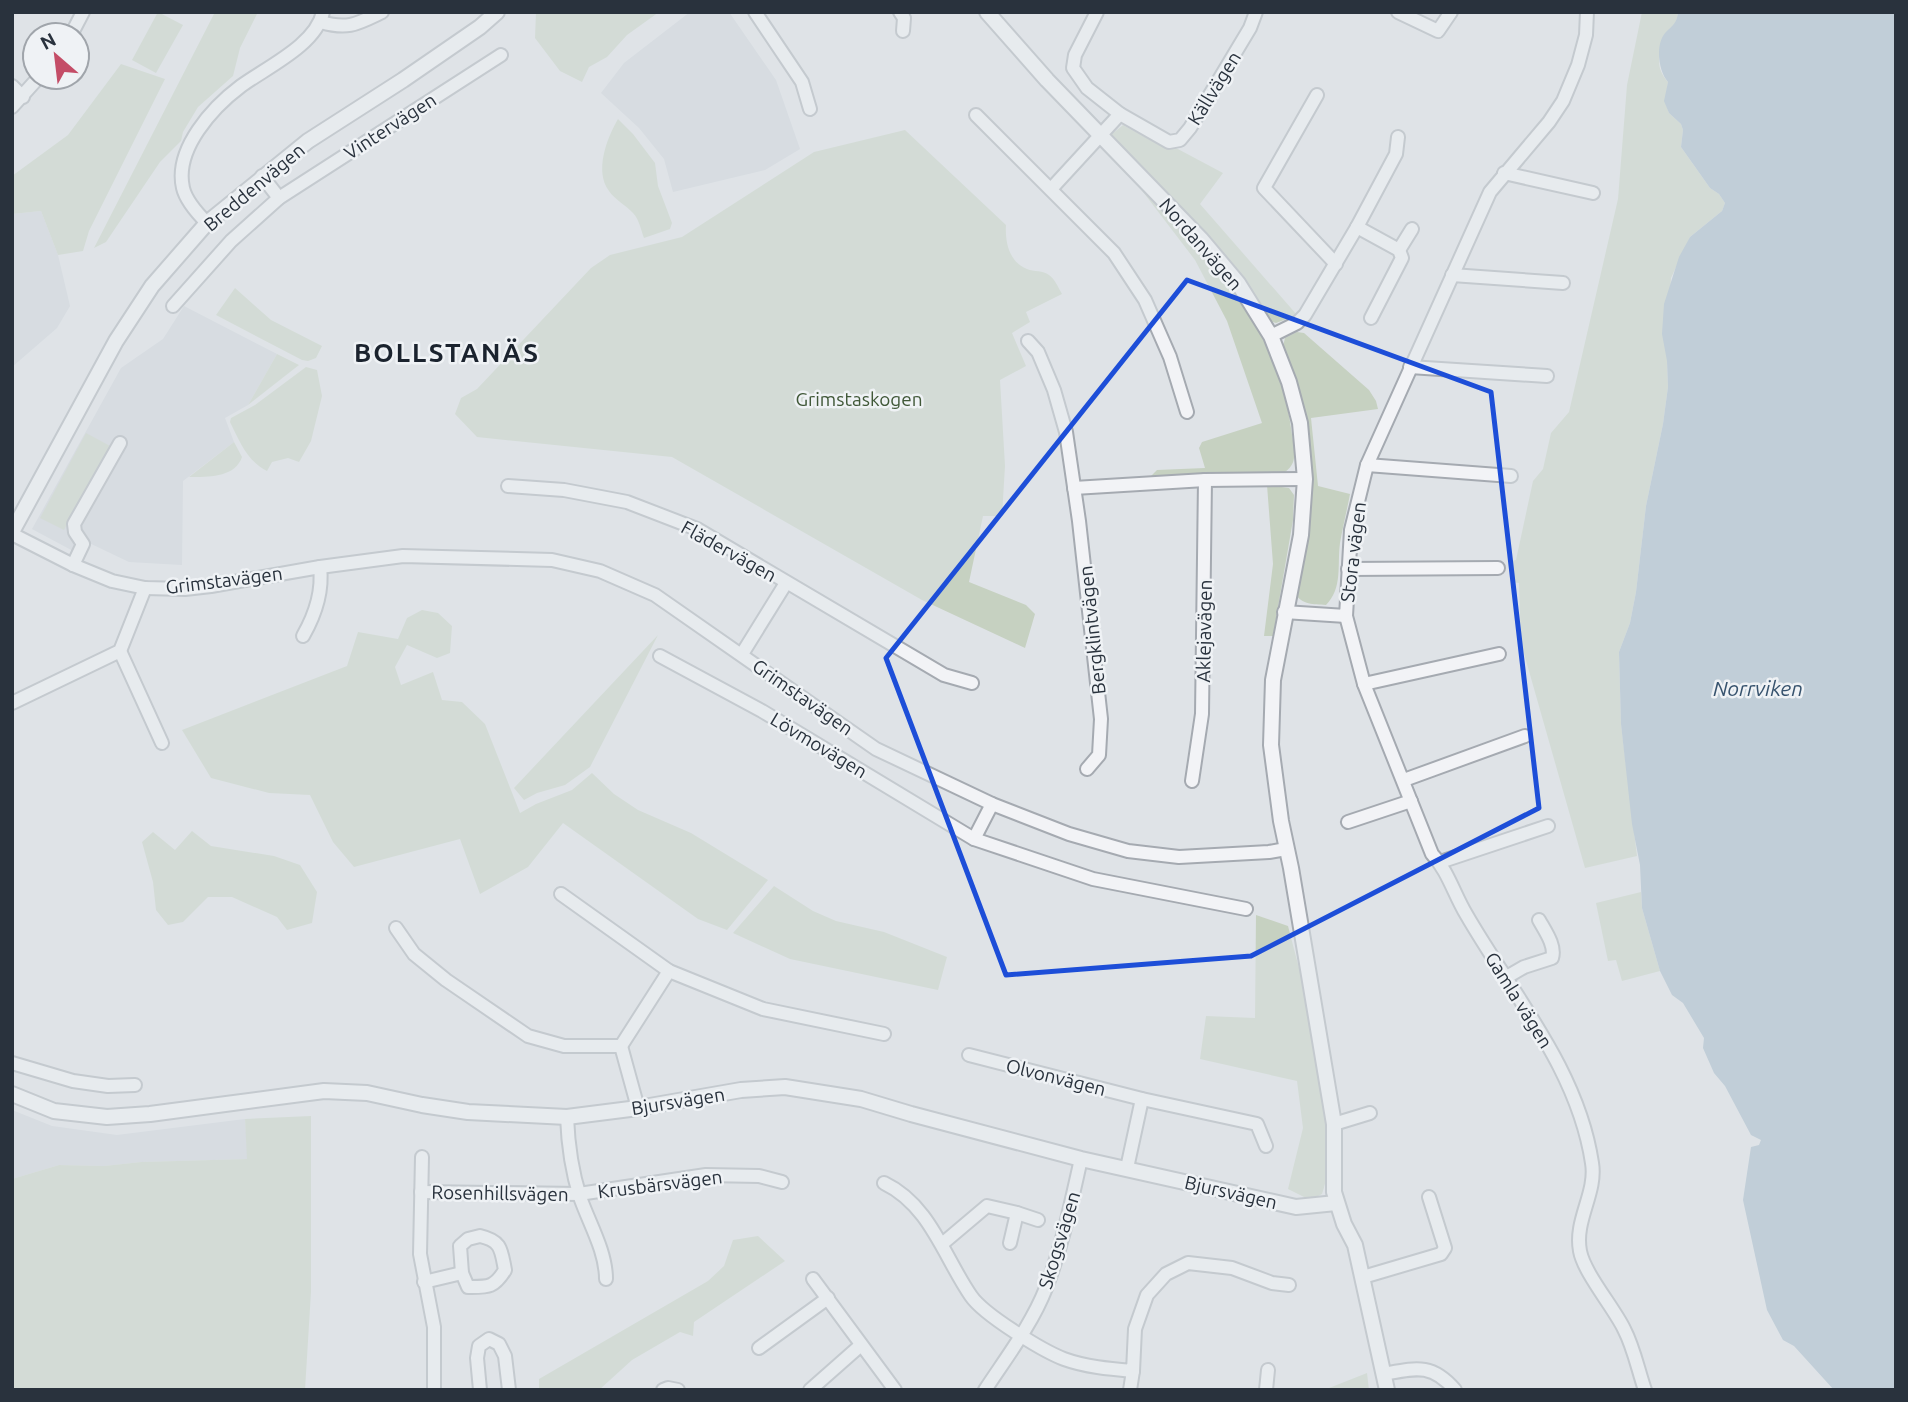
<svg xmlns="http://www.w3.org/2000/svg" width="1908" height="1402" viewBox="0 0 1908 1402" font-family="Ubuntu,sans-serif">
  <style>
    .built { fill: #ced2d9 }
    .green { fill: #c6d1c1 }
    .water { fill: #9db3c5 }
    .lines { fill: none; stroke-linecap: round; stroke-linejoin: round }
    .minor-casing { stroke: #a5aab1; stroke-width: 16 }
    .tertiary-casing { stroke: #a5aab1; stroke-width: 18 }
    .minor { stroke: #f2f3f6; stroke-width: 12 }
    .tertiary { stroke: #f2f3f6; stroke-width: 14 }
    .marked { fill: none; stroke: #1d4ed8; stroke-width: 5; stroke-linejoin: round }
    .labels { text-anchor: middle; dominant-baseline: central; stroke-width: 5; stroke-linejoin: round; paint-order: stroke }
    .street-label { font-size: 19px; fill: #29323d; stroke: #eff2f5 }
    .park-label { font-size: 19px; fill: #405838; stroke: #eff2f5 }
    .water-label { font-size: 21px; font-style: italic; fill: #37536e; stroke: #eff2f5 }
    .district-label { font-size: 26px; font-weight: bold; letter-spacing: 2px; fill: #1b232e; stroke: #eff2f5 }
  </style>
  <rect width="100%" height="100%" fill="#dfe3e7"/>
  <g class="built">
    <polygon points="690,12 729,12 776,80 800,149 765,170 673,192 664,159 639,128 601,93 624,63"/>
    <polygon points="41,211 58,255 70,306 57,328 12,367 12,214"/>
    <polygon points="184,306 277,354 248,405 225,418 234,442 183,481 182,565 129,562 83,540 75,552 32,529 121,368 163,339"/>
    <polygon points="12,1110 52,1126 117,1135 245,1119 248,1159 141,1162 104,1166 59,1165 12,1179"/>
  </g>
  <g class="green">
    <polygon points="158,12 183,25 156,73 132,60"/>
    <polygon points="215,12 258,12 240,48 233,76 198,107 183,132 181,141 160,162 106,242 94,248"/>
    <polygon points="536,12 659,12 627,35 607,57 589,67 582,82 560,71 535,38"/>
    <path d="M1642 12H1678C1676 37 1644 55 1668 82L1665 101 1669 113 1681 124 1683 130 1681 147 1710 188 1719 194 1725 203 1722 211 1690 237 1671 278 1667 361 1668 387 1663 424 1646 506 1636 592 1630 623 1619 652 1621 724 1637 856 1585 868 1521 643 1519 583 1511 582 1510 561 1516 560 1533 481 1543 469 1551 433 1569 412 1618 199 1627 85Z"/>
    <polygon points="121,64 165,79 89,231 83,251 58,255 41,211 12,214 12,176 68,135"/>
    <path d="M618 119 633 134 655 163 658 186 672 223 670 229 644 238C641 230 639 219 633 213 626 205 615 200 609 191 594 171 607 138 618 119Z"/>
    <polygon points="1123,125 1163,147 1176,148 1223,173 1200,204 1297,315 1276,323 1267,320 1111,140 1112,134"/>
    <path d="M905 130 1006 225C1005 242 1009 262 1027 269 1034 272 1043 270 1049 275 1055 279 1058 287 1062 294L1026 312 1030 322 1012 333 1026 366 1000 380 1005 466 1002 516H983L969 582 1026 605 1035 614 1025 648 922 600 672 457 477 437 455 414 461 398 477 389 591 268 610 255 682 237 814 152Z"/>
    <path d="M1140 188C1209 261 1277 323 1291 428 1293 445 1300 462 1285 472L1150 477 1157 470 1205 468 1199 448 1202 442 1262 423 1227 321 1195 260Z"/>
    <polygon points="235,288 271,320 322,346 316,358 308,361 302,360 216,315"/>
    <path d="M1297 332 1304 333 1369 390 1376 401 1378 409 1311 418 1318 486 1350 494C1347 510 1343 526 1340 543 1337 565 1343 588 1326 605 1313 604 1303 605 1295 594 1307 531 1317 482 1305 418 1300 394 1291 370 1283 346L1285 338Z"/>
    <polygon points="277,354 299,365 248,405"/>
    <path d="M306 367 317 370 322 396 311 441 299 462 288 458 272 462 267 471C247 461 240 442 230 422L231 418 255 405Z"/>
    <polygon points="86,433 110,446 64,530 40,518"/>
    <path d="M234 442 242 457C235 478 207 477 189 477Z"/>
    <polygon points="1267,485 1289,488 1294,495 1293,520 1273,636 1264,636 1273,564"/>
    <polygon points="422,610 438,613 452,626 450,653 437,658 407,645 395,667 401,685 433,672 442,700 462,702 485,724 520,813 536,804 572,790 592,773 614,794 638,810 691,833 768,880 727,930 698,919 563,823 528,867 480,894 460,839 354,867 333,842 310,795 269,793 211,778 182,730 347,666 358,632 398,639 407,618"/>
    <polygon points="658,635 590,767 565,785 537,793 524,800 514,788"/>
    <polygon points="192,831 211,846 274,856 300,865 317,892 312,923 287,930 277,917 232,897 208,897 183,922 168,925 156,910 153,882 142,842 153,832 175,850"/>
    <polygon points="774,886 813,911 836,921 884,932 947,957 938,990 790,959 733,933"/>
    <polygon points="1641,892 1642,908 1660,971 1622,981 1616,960 1608,961 1596,903"/>
    <path d="M1256 915 1288 926C1306 997 1346 1124 1322 1194L1310 1200 1288 1189 1303 1128 1297 1081 1200 1059 1206 1016 1255 1018Z"/>
    <polygon points="311,1116 311,1292 305,1390 12,1390 12,1179 59,1165 104,1166 141,1162 247,1159 245,1119"/>
    <polygon points="758,1236 785,1261 694,1322 693,1336 680,1332 632,1360 599,1390 539,1390 539,1379 708,1281 724,1266 733,1240"/>
    <polygon points="1367,1373 1369,1390 1324,1390"/>
  </g>
  <path class="water" d="M1678 12H1896V1390H1834L1794 1346 1783 1340 1767 1310 1743 1200 1751 1147 1759 1145 1761 1140 1751 1135 1725 1086 1714 1073 1703 1048 1704 1038 1683 1003 1672 995 1660 971 1642 908 1640 865 1632 824 1621 724 1619 652 1630 623 1636 592 1646 506 1663 424 1668 387 1667 361 1662 334 1664 304 1679 257 1690 237 1722 211 1725 203 1719 194 1710 188 1681 147 1683 130 1681 124 1669 113 1664 101 1668 82C1658 71 1655 43 1666 32 1673 25 1677 23 1678 12Z"/>
  <g class="lines">
    <g class="minor-casing">
      <g id="minor">
        <polyline points="755,12 802,82 810,109"/>
        <polyline points="900,12 904,18 903,31"/>
        <polyline points="1097,12 1075,55 1073,68 1087,88 1120,114 1169,142 1180,140 1190,128 1250,28 1256,12"/>
        <polyline points="1398,12 1438,31 1451,12"/>
        <path d="M321 22C348 30 357 24 382 12"/>
        <polyline points="71,35 83,12"/>
        <polyline points="12,86 23,97"/>
        <polyline points="1317,95 1264,188 1336,264"/>
        <polyline points="12,107 39,77"/>
        <polyline points="976,115 1114,253 1145,300 1170,357 1187,412"/>
        <polyline points="1504,173 1593,193"/>
        <polyline points="262,176 279,198"/>
        <polyline points="1051,189 1120,114"/>
        <path d="M207 223C198 214 186 201 183 188 174 149 213 107 241 86 267 67 316 45 323 12"/>
        <polyline points="1357,227 1399,250 1402,258 1371,318"/>
        <polyline points="1399,250 1412,229"/>
        <polyline points="1452,275 1563,283"/>
        <polyline points="173,306 231,241 279,198 501,55"/>
        <polyline points="1271,336 1297,323 1305,315 1357,227 1396,154 1398,137"/>
        <polyline points="1028,341 1038,352 1054,390 1066,432 1079,521 1101,719 1099,755 1087,769"/>
        <polyline points="1410,367 1547,376"/>
        <polyline points="1367,465 1511,476"/>
        <polyline points="508,486 564,490 627,502 697,529 944,675 972,683"/>
        <polyline points="1074,488 1205,480 1305,479"/>
        <polyline points="12,534 73,565 112,581 145,588 185,589 211,586 320,567 403,556 552,560 600,571 655,595 876,749 992,804 1069,834 1128,851 1179,857 1269,852 1286,849"/>
        <polyline points="73,565 83,544 75,532 74,524 120,443"/>
        <polyline points="1348,569 1498,568"/>
        <polyline points="1284,612 1346,616 1351,530 1367,465 1490,192 1549,122 1563,101 1578,65 1586,35 1587,12"/>
        <path d="M1346 616 1364 684 1432 854C1448 871 1454 894 1466 914 1512 994 1578 1069 1592 1163 1597 1193 1574 1220 1580 1251 1584 1273 1614 1308 1624 1329 1634 1348 1638 1370 1645 1390"/>
        <path d="M303 636C315 615 323 591 320 567"/>
        <polyline points="120,651 162,743"/>
        <polyline points="742,654 786,583"/>
        <polyline points="660,656 762,711 974,839 1093,879 1246,909"/>
        <polyline points="1364,684 1499,654"/>
        <polyline points="12,703 120,651 145,588"/>
        <polyline points="1404,780 1525,736"/>
        <polyline points="1192,781 1202,714 1205,480"/>
        <polyline points="1348,822 1411,801"/>
        <polyline points="974,839 992,804"/>
        <polyline points="1440,862 1548,826"/>
        <polyline points="561,894 669,971"/>
        <polyline points="396,928 414,954 446,980 528,1036 564,1046 621,1046 638,1108"/>
        <path d="M1505 978 1524 967 1552 958C1556 946 1545 931 1539 920"/>
        <polyline points="621,1046 669,971 763,1009 884,1034"/>
        <polyline points="969,1055 1142,1099 1257,1124 1266,1146"/>
        <polyline points="12,1063 73,1081 108,1086 135,1085"/>
        <path d="M567 1117C568 1143 572 1172 580 1197 589 1223 606 1251 606 1279"/>
        <polyline points="1334,1124 1370,1113"/>
        <polyline points="422,1157 420,1254 434,1327 434,1390"/>
        <polyline points="1127,1168 1142,1099"/>
        <path d="M884 1183C930 1205 944 1257 971 1296 984 1315 1043 1351 1064 1359 1086 1367 1110 1369 1133 1371L1135 1329 1147 1295 1166 1274 1188 1263 1232 1268 1272 1283 1289 1285"/>
        <polyline points="421,1192 579,1194 706,1175 759,1176 782,1182"/>
        <polyline points="1017,1213 1038,1220"/>
        <path d="M480 1236C502 1241 501 1250 505 1270 494 1288 488 1287 468 1287L462 1273 460 1246 468 1239Z"/>
        <polyline points="942,1244 987,1206 1017,1213 1010,1243"/>
        <polyline points="1363,1277 1441,1254 1445,1248 1429,1197"/>
        <polyline points="813,1279 895,1390"/>
        <polyline points="424,1282 462,1273"/>
        <polyline points="759,1348 828,1298"/>
        <path d="M1384 1374C1416 1368 1432 1363 1455 1390"/>
        <polyline points="480,1390 477,1358 479,1346 489,1339 499,1344 505,1356 509,1390"/>
        <polyline points="663,1390 668,1388 678,1390"/>
        <polyline points="810,1390 861,1345"/>
        <path d="M985 1390C1006 1358 1032 1324 1046 1288 1062 1247 1071 1203 1081 1159"/>
        <polyline points="1130,1390 1133,1371"/>
        <polyline points="1266,1390 1268,1370"/>
      </g>
    </g>
    <g class="tertiary-casing">
      <g id="tertiary">
        <polyline points="987,12 1047,80 1201,239 1238,283 1271,336 1289,382 1300,423 1305,479 1301,535 1273,680 1271,745 1281,821 1291,868 1334,1124 1334,1192 1344,1224 1355,1245 1387,1390"/>
        <polyline points="12,532 116,341 152,286 207,223 308,141 403,80 480,27 497,12"/>
        <polyline points="12,1094 54,1111 107,1117 150,1114 324,1091 367,1093 422,1105 468,1112 567,1117 638,1108 741,1090 785,1087 861,1099 911,1114 1081,1159 1296,1207 1336,1203"/>
      </g>
    </g>
    <use href="#minor" class="minor"/>
    <use href="#tertiary" class="tertiary"/>
  </g>
  <path d="M0 0H1908V1402H0ZM1187 280 1491 392 1539 808 1251 956 1006 975 886 658Z" fill="#dfe3e7" fill-opacity=".55" fill-rule="evenodd"/>
  <path class="marked" d="M1187 280 1491 392 1539 808 1251 956 1006 975 886 658Z"/>
  <g class="labels">
    <g class="street-label">
      <text transform="translate(1214 88) rotate(-58)">Källvägen</text>
      <text transform="translate(390 126) rotate(-33)">Vintervägen</text>
      <text transform="translate(254 187) rotate(-40)">Breddenvägen</text>
      <text transform="translate(1201 244) rotate(49)">Nordanvägen</text>
      <text transform="translate(729 551) rotate(29)">Flädervägen</text>
      <text transform="translate(1353 552) rotate(-83)">Stora vägen</text>
      <text transform="translate(224 580) rotate(-7)">Grimstavägen</text>
      <text transform="translate(1092 630) rotate(-96)">Bergklintvägen</text>
      <text transform="translate(1204 631) rotate(-89)">Aklejavägen</text>
      <text transform="translate(803 697) rotate(35)">Grimstavägen</text>
      <text transform="translate(819 745) rotate(31)">Lövmovägen</text>
      <text transform="translate(1519 1000) rotate(58)">Gamla vägen</text>
      <text transform="translate(1056 1077) rotate(14)">Olvonvägen</text>
      <text transform="translate(678 1101) rotate(-9)">Bjursvägen</text>
      <text transform="translate(660 1184) rotate(-7)">Krusbärsvägen</text>
      <text transform="translate(1231 1192) rotate(13)">Bjursvägen</text>
      <text transform="translate(500 1193) rotate(1)">Rosenhillsvägen</text>
      <text transform="translate(1059 1240) rotate(-73)">Skogsvägen</text>
    </g>
    <g class="park-label">
      <text x="859" y="399">Grimstaskogen</text>
    </g>
    <g class="water-label">
      <text x="1758" y="688">Norrviken</text>
    </g>
    <g class="district-label">
      <text x="447" y="352">BOLLSTANÄS</text>
    </g>
  </g>
  <rect width="1908" height="1402" fill="none" stroke="#29323d" stroke-width="28"/>
  <g transform="translate(56 56) rotate(332)"><circle r="33" fill="#eff2f5" stroke="#a0a5ab" stroke-width="2"/>
  <path d="M0-5L12 26L0 18L-12 26Z" fill="#c44d67"/>
  <text y="-10" font-size="19" font-weight="bold" text-anchor="middle" fill="#29323d">N</text>
  </g>
</svg>
